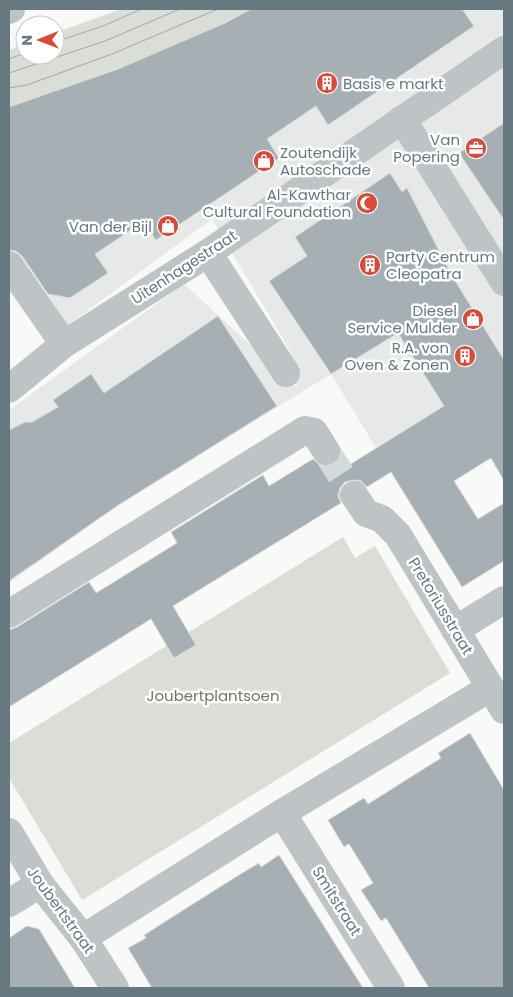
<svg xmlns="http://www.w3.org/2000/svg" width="513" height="997" viewBox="0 0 513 997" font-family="Poppins,sans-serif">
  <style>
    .built { fill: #e7e9e8 }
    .green { fill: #daded7 }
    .building { fill: #a6b0b4; stroke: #dbdbd9 }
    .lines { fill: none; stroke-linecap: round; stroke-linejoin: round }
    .minor-tunnel { stroke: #d4d9d9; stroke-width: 28; stroke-dasharray: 28 14; stroke-linecap: butt }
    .minor { stroke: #bec4c6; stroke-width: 28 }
    .tram { stroke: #a1a9ad; stroke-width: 1 }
    .labels { text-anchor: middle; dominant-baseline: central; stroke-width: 5; stroke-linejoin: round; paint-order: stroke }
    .poi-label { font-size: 15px; fill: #667880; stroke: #fff; text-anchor: end }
    .street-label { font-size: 15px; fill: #667880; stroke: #fff }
    .park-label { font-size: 15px; fill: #6b7865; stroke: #fff }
  </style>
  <rect width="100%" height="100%" fill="#f9f9f7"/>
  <polygon class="built" points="251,9 504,9 504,463 496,468 455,399 376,448 331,374 117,506 9,583 9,410 184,284 297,387 291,352 212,219 64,328 9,249 9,107 118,69 225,23"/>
  <g class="green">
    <path d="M121 9H251C175 51 91 78 9 107V50L25 44V55H55V33Z"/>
    <polygon points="343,537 355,558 375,546 450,673 82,900 9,778 9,743"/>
  </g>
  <g class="building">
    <polygon points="251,9 462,9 474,26 328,125 316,106 267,139 279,158 156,240 143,222 95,254 108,273 70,298 48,294 22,256 16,251 9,250 9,107 118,69 225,23"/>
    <polygon points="504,123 504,220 459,153"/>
    <polygon points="390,173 402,192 407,188 451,274 504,360 504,481 491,458 454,481 478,519 504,503 504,561 462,587 391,472 367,487 361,481 353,480 345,482 340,488 338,496 341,503 173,606 196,645 174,658 151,619 9,707 9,630 17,627 89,582 96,593 177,543 171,532 263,475 269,486 313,459 319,465 327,467 334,464 340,459 341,453 349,465 444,406 398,333 331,374 269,281 307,256 295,237"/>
    <polygon points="218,316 277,406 117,506 9,581 9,430 25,422 32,422 58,407 53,400 91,374 104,393"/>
    <polygon points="470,733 504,790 504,988 429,988 386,918 381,921 361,890 373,883 349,844 344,847 328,820 364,798 368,804 441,758 438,753"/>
    <polygon points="279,855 363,988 152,988 128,948 146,938 144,935 234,878 259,863 261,867"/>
    <polygon points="27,926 39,929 75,988 9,988 9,938"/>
  </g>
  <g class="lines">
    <polyline class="minor-tunnel" points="326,451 354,495"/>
    <g class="minor">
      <polyline points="9,10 11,9"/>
      <polyline points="402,119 504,282"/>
      <polyline points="208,253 286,373"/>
      <polyline points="9,265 64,344"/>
      <polyline points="9,389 64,344 208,253 504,50"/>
      <polyline points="354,495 366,513 382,519 398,535 504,710"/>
      <polyline points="9,614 305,430 314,432 326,451"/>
      <polyline points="455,630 504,600"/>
      <polyline points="282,813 391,988"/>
      <polyline points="9,832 40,884 83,938 115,988"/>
      <polyline points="9,903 40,884"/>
      <polyline points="83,938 282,813 490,688"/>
    </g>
    <g class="tram">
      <polyline points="55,42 103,26 142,9"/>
      <polyline points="9,59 25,53"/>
      <polyline points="9,73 105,41 180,9"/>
      <polyline points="9,88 27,85 112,54 218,9"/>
    </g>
  </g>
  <defs>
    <g id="building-disc" transform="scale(1.125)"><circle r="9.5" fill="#d64b3a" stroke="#fff"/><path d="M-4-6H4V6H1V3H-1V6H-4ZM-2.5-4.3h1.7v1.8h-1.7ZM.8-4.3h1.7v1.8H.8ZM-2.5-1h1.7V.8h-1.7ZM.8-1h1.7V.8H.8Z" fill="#fff"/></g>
    <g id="office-disc" transform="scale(1.125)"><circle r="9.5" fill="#d64b3a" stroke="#fff"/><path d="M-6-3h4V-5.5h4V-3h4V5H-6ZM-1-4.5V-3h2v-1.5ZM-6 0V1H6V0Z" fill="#fff"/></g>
    <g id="shop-disc" transform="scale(1.125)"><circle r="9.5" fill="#d64b3a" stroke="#fff"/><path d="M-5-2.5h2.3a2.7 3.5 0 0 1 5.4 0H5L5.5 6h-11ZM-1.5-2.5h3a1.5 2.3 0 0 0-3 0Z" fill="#fff"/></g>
    <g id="mosque-disc" transform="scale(1.125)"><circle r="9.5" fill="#d64b3a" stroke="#fff"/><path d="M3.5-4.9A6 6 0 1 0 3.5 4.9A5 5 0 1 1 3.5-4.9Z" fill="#fff"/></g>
  </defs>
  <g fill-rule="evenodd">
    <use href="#building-disc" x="327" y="83"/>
    <use href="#office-disc" x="476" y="148"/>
    <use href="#shop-disc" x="264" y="161"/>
    <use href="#mosque-disc" x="367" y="203"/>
    <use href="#shop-disc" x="168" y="226"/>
    <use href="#building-disc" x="370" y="265"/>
    <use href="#shop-disc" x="473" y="319"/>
    <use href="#building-disc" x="465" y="356"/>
  </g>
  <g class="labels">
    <g class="poi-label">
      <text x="343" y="83" text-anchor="start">Basis e markt</text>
      <text x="460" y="139">Van<tspan x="460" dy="17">Popering</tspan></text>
      <text x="280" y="152" text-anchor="start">Zoutendijk<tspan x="280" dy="17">Autoschade</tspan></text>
      <text x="351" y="194">Al-Kawthar<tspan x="351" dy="17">Cultural Foundation</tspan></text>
      <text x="152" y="226">Van der Bijl</text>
      <text x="386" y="256" text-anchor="start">Party Centrum<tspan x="386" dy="17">Cleopatra</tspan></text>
      <text x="457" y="310">Diesel<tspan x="457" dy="17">Service Mulder</tspan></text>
      <text x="449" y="347">R.A. von<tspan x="449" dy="17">Oven &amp; Zonen</tspan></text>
    </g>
    <g class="street-label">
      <text transform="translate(184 267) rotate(-33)">Uitenhagestraat</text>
      <text transform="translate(441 606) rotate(59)">Pretoriusstraat</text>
      <text transform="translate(337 901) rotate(58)">Smitstraat</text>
      <text transform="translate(61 910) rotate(54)">Joubertstraat</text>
    </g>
    <g class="park-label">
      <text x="213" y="695">Joubertplantsoen</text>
    </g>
  </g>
  <rect width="513" height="997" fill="none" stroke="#667880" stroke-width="20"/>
  <g transform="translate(40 40) rotate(269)"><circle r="24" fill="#ffffff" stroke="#c2c9cc"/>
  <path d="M0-4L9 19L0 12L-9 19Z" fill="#d64b3a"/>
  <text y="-8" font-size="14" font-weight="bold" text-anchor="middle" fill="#667880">N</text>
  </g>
</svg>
